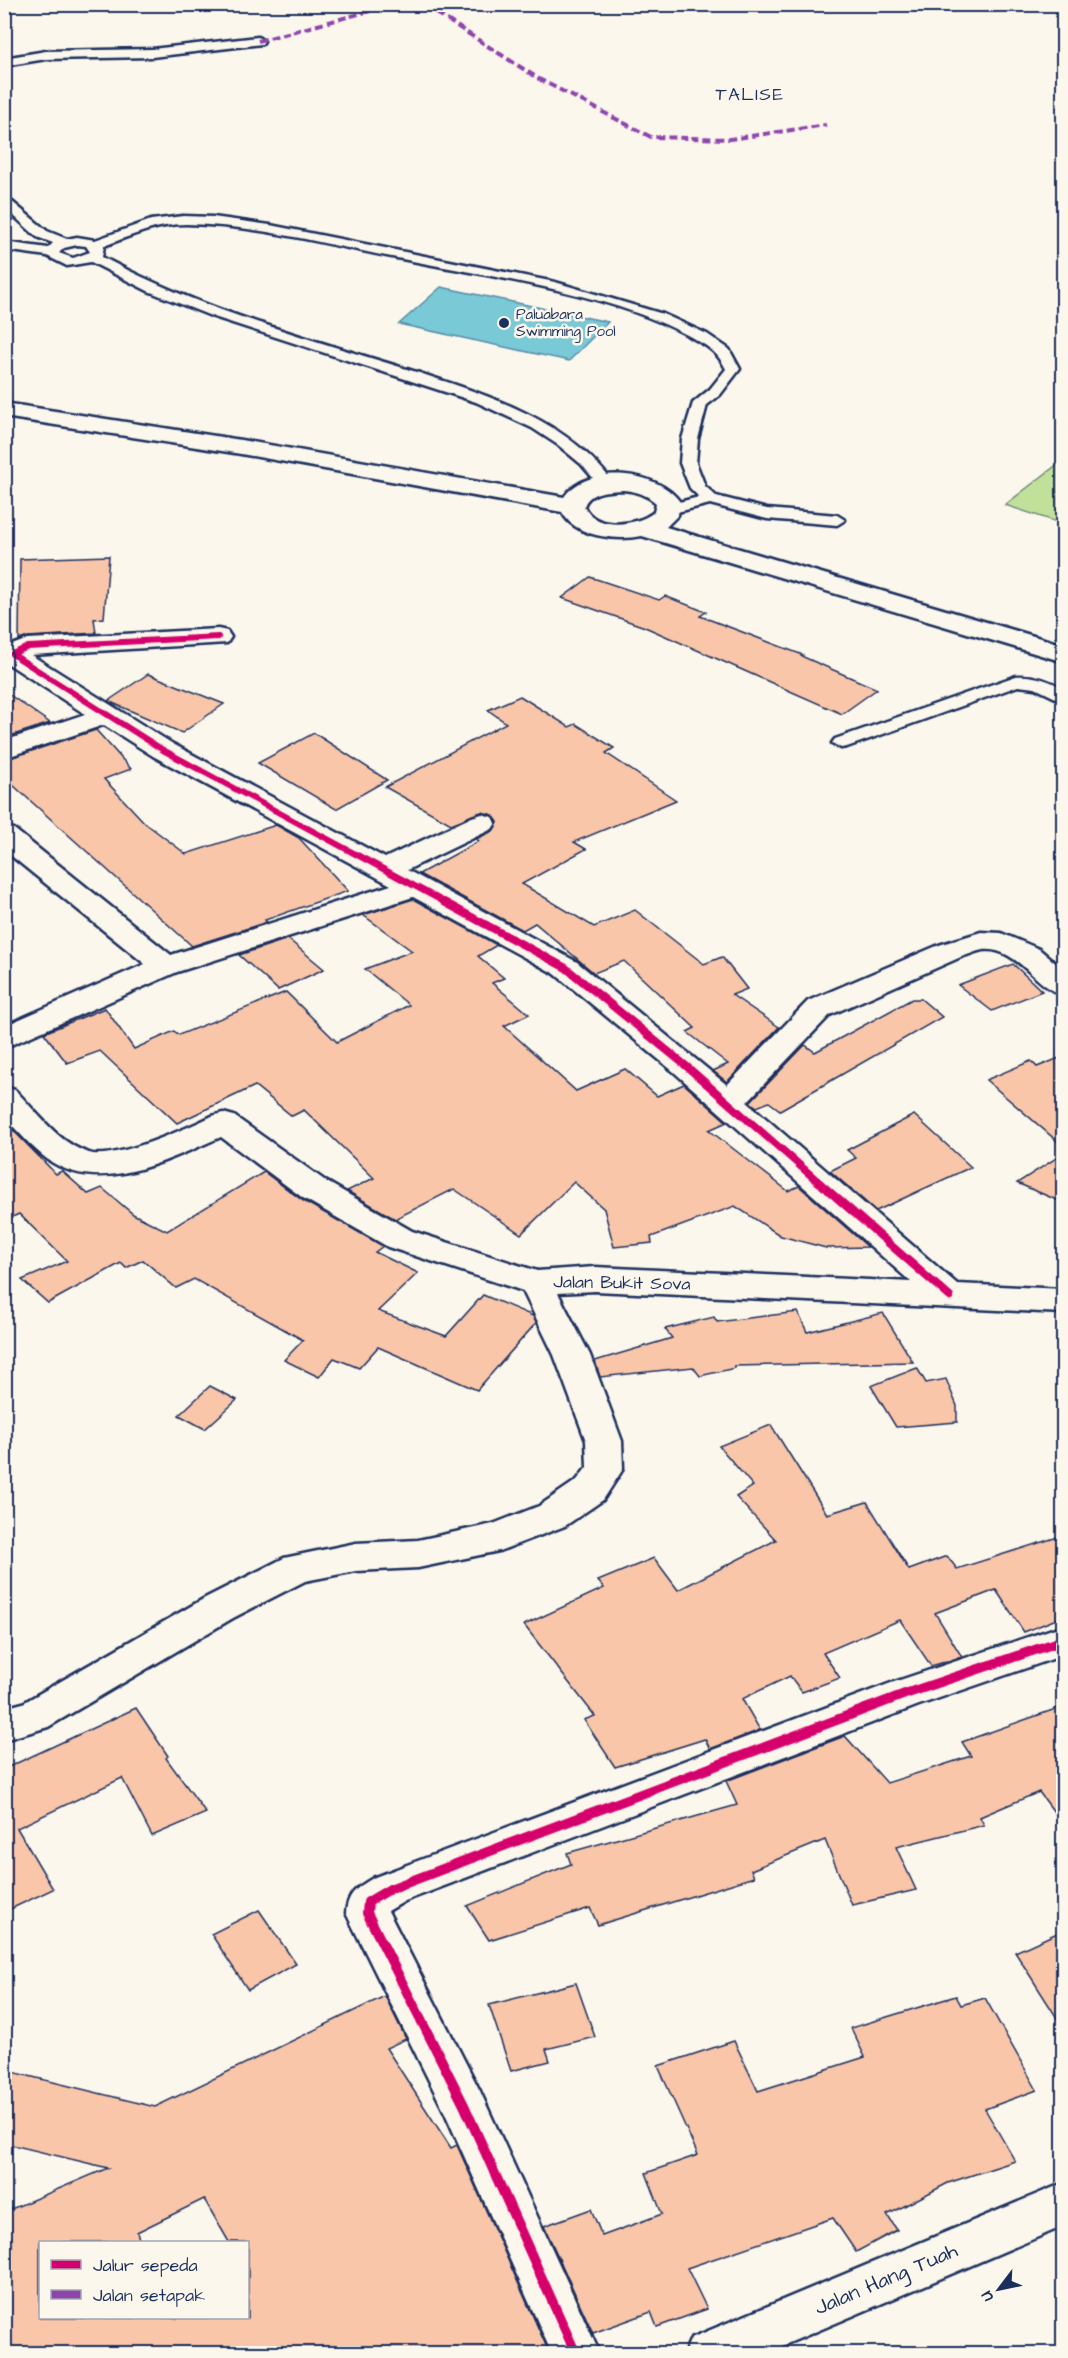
<svg xmlns="http://www.w3.org/2000/svg" width="1068" height="2358" viewBox="0 0 1068 2358" font-family="'Architects Daughter',sans-serif">
  <style>
    .green { fill: #c1e099; stroke: #6e887c; stroke-width: 1.5 }
    .water { fill: #7ac9d7; stroke: #548ba7; stroke-width: 1.5 }
    .building { fill: #f9c6aa; stroke: #1b2f5e; stroke-width: 1.5; fill-rule: evenodd }
    .lines { fill: none; stroke-linecap: round; stroke-linejoin: round }
    .service-casing { stroke: #1b2f5e; stroke-width: 5 }
    .minor-casing { stroke: #1b2f5e; stroke-width: 5 }
    .tertiary-casing { stroke: #1b2f5e; stroke-width: 5 }
    .service { fill: #fbf7ec; fill-rule: evenodd }
    .minor { fill: #fbf7ec; fill-rule: evenodd }
    .tertiary { fill: #fbf7ec; fill-rule: evenodd }
    .quiet { stroke: #8e44ad; stroke-width: 4; stroke-dasharray: 8 4; stroke-linecap: butt }
    .cycleway-far2-casing { stroke: #fbf7ec; stroke-width: 9 }
    .cycleway-far1-casing { stroke: #fbf7ec; stroke-width: 11 }
    .cycleway-casing { stroke: #fbf7ec; stroke-width: 14 }
    .cycleway-far2 { stroke: #d6006c; stroke-width: 6 }
    .cycleway-far1 { stroke: #d6006c; stroke-width: 8 }
    .cycleway { stroke: #d6006c; stroke-width: 10 }
    .poi-dot { fill: #1b2f5e; stroke: #fbf7ec; stroke-width: 2 }
    .labels { text-anchor: middle; dominant-baseline: central; stroke-width: 5; stroke-linejoin: round; paint-order: stroke }
    .far-poi-label { font-size: 15px; fill: #1b2f5e; stroke: #fbf7ec; text-anchor: start }
    .far-quarter-label { font-size: 18px; letter-spacing: 1.5px; fill: #1b2f5e; stroke: #fbf7ec }
    .street-label { font-size: 18px; fill: #1b2f5e; stroke: #fbf7ec }
    .near-street-label { font-size: 21px; fill: #1b2f5e; stroke: #fbf7ec }
  </style>
  <rect width="100%" height="100%" fill="#fbf7ec"/>
  <filter id="ink" filterUnits="userSpaceOnUse"><feTurbulence type="fractalNoise" baseFrequency=".0167" numOctaves="2"/><feDisplacementMap in="SourceGraphic" scale="12" xChannelSelector="R" yChannelSelector="G"/><feConvolveMatrix kernelMatrix="1 2 1 2 8 2 1 2 1" color-interpolation-filters="sRGB"/></filter>
  <g filter="url(#ink)">
    <polygon class="green" points="1063,460 1063,524 1005,505"/>
    <polygon class="water" points="441,287 608,322 569,361 399,324"/>
    <g class="building">
      <polygon points="109,556 104,618 94,619 96,633 28,637 19,640 20,559"/>
      <polygon points="590,577 659,600 665,596 706,612 700,616 803,655 801,656 877,689 842,714 645,627 562,598"/>
      <polygon points="148,674 224,704 182,733 108,701"/>
      <polygon points="4,691 50,723 4,738"/>
      <polygon points="520,696 569,727 576,724 614,748 606,753 676,800 574,842 586,849 522,884 594,927 635,910 704,964 722,957 747,989 732,995 779,1027 727,1082 713,1071 728,1064 687,1032 695,1028 624,961 594,973 535,923 523,930 419,874 479,841 476,839 493,831 498,822 493,815 481,812 451,824 385,787 506,723 488,710"/>
      <polygon points="96,730 131,769 104,779 145,823 186,854 276,825 299,838 348,891 265,920 267,922 192,946 5,778 4,760"/>
      <polygon points="314,733 387,780 336,809 258,763"/>
      <polygon points="413,899 497,945 478,956 504,978 492,983 529,1014 504,1026 576,1091 625,1069 657,1096 684,1084 727,1122 709,1130 788,1191 799,1186 868,1247 826,1248 781,1236 735,1206 651,1237 652,1243 614,1247 604,1209 574,1182 521,1234 454,1189 395,1219 347,1191 374,1178 304,1110 292,1116 255,1086 177,1123 100,1051 67,1063 44,1033 105,1008 134,1049 174,1031 179,1035 286,992 337,1042 409,1005 365,969 412,951 363,915"/>
      <polygon points="288,939 324,969 278,990 239,955"/>
      <polygon points="1013,964 1042,991 992,1011 958,985"/>
      <polygon points="912,999 921,999 942,1017 780,1110 769,1102 757,1107 750,1102 805,1045 815,1052"/>
      <polygon points="1064,1056 1064,1147 986,1080 1031,1061 1037,1067"/>
      <polygon points="914,1115 971,1167 876,1211 830,1171 856,1158 847,1150"/>
      <polygon points="4,1121 56,1174 62,1171 88,1194 102,1188 133,1214 167,1231 264,1172 302,1200 383,1246 375,1252 418,1273 378,1311 446,1336 483,1295 533,1316 536,1323 477,1390 378,1347 359,1368 334,1358 319,1377 284,1360 303,1340 194,1279 176,1288 143,1260 126,1268 121,1263 48,1303 22,1280 67,1261 19,1214 4,1221"/>
      <polygon points="1064,1153 1064,1203 1017,1183"/>
      <polygon points="798,1312 807,1332 883,1313 913,1362 734,1366 735,1368 700,1376 693,1367 600,1377 595,1361 672,1338 665,1329 714,1317 717,1322"/>
      <polygon points="917,1368 926,1383 946,1379 957,1406 957,1422 896,1427 871,1386"/>
      <polygon points="210,1386 237,1400 205,1429 179,1415"/>
      <polygon points="771,1425 827,1514 867,1502 909,1570 947,1556 957,1569 1064,1535 1064,1616 1024,1632 996,1590 935,1613 962,1657 931,1666 900,1620 823,1653 840,1678 802,1692 790,1676 742,1699 760,1730 710,1749 705,1739 615,1767 584,1720 595,1716 524,1625 604,1588 598,1581 654,1558 678,1590 776,1540 736,1497 753,1486 719,1446"/>
      <polygon points="1064,1706 1064,1825 1039,1792 980,1817 984,1825 896,1847 916,1890 852,1905 825,1840 751,1870 754,1877 598,1925 590,1908 489,1940 467,1906 571,1864 567,1853 737,1805 726,1781 845,1736 887,1783 971,1756 962,1742"/>
      <polygon points="136,1708 168,1756 166,1758 206,1813 152,1836 122,1778 17,1828 53,1889 4,1912 4,1769"/>
      <polygon points="259,1910 296,1964 248,1990 211,1934"/>
      <polygon points="1064,1930 1064,2029 1015,1952"/>
      <polygon points="576,1983 595,2037 546,2049 550,2061 511,2071 489,2005"/>
      <path d="M385 1996 406 2039 386 2048 451 2148 457 2145 548 2350 538 2354H4V2212L108 2168 4 2143V2070L155 2107ZM204 2199 229 2242H248V2318H40V2242H140L137 2232Z"/>
      <polygon points="956,1996 961,2005 985,1998 1037,2090 985,2109 1015,2161 948,2183 887,2215 897,2230 856,2252 833,2218 687,2268 707,2309 657,2327 651,2312 593,2333 544,2226 591,2209 602,2236 662,2214 646,2173 698,2155 658,2066 734,2041 758,2091 865,2057 851,2028"/>
    </g>
    <g class="lines">
      <g class="service-casing">
        <g id="service">
          <polygon points="258,37 264,41 262,44 152,57 46,59 4,66 4,58 46,51 152,49"/>
          <path d="M4 195 47 231 67 239 77 237 95 240 151 220 183 216 213 217 270 225 555 282 663 314 707 334 729 349 740 369 720 395 707 405 698 439 696 463 705 486 716 496 767 509 837 515 845 520 837 525 767 519 710 504 669 514 663 512 661 509 663 506 699 497 690 488 680 463 682 439 693 403 710 389 726 369C719 355 711 348 698 341 617 293 489 277 397 258 328 245 257 225 186 224 157 224 130 236 104 246L102 257C155 285 209 307 266 325 314 341 362 355 410 370 484 394 567 418 614 484L606 489 601 487 581 464 558 445 532 428 476 402 211 316 148 291 91 262 67 266 47 256 4 250V242L48 248 53 243 37 237 4 207ZM77 245 86 246 90 252 73 258 59 253 64 248Z"/>
          <path d="M1016 676C1034 675 1049 680 1064 689V702L1035 688 1018 686 847 747 841 748 832 743 835 739Z"/>
        </g>
      </g>
      <g class="minor-casing">
        <g id="minor">
          <path d="M4 403 241 440 564 497C588 463 658 470 680 502L678 515 666 527 1064 645V662L642 536C617 541 575 537 562 512L241 454 4 417ZM623 490C636 491 646 494 656 503L654 512C637 526 595 531 584 506 590 490 609 491 623 490Z"/>
          <path d="M218 629 227 631 231 637 227 643 31 655 173 744 385 858 472 817 482 814 492 817 496 823 492 829 407 870 577 962 727 1085 808 1001 939 945 981 932 1001 933 1039 949 1064 970V995C1035 988 1017 946 983 950 976 951 968 955 961 957L830 1015 747 1102 957 1284 1064 1289V1313L595 1291 558 1293 590 1355 622 1441 623 1469 603 1500 565 1526 499 1551 418 1568 356 1571 305 1581 233 1618 48 1727 4 1740V1708L23 1703 205 1598 284 1558 356 1543 418 1540 493 1524 539 1506 577 1480 587 1467 586 1441 554 1355 523 1291 388 1247 303 1198 221 1137C169 1159 100 1197 47 1159 31 1147 18 1131 4 1117V1087L15 1090C36 1111 59 1144 89 1153 113 1161 188 1128 212 1116L223 1113 234 1116 327 1182 412 1231 537 1271 595 1267 911 1282 674 1072 555 974 413 897 177 972 4 1048V1026L145 964 4 850V827L14 829 171 955 391 885 153 756 104 725 4 758V741L85 714 4 661V648L28 639Z"/>
          <path d="M1064 1625V1655L919 1705 405 1901 388 1911 480 2091 600 2354H552L445 2113 346 1913C348 1892 358 1887 375 1877L891 1683Z"/>
        </g>
      </g>
      <g class="tertiary-casing">
        <polygon id="tertiary" points="1064,2183 1064,2226 763,2354 684,2354 691,2338"/>
      </g>
      <use href="#service" class="service"/>
      <use href="#minor" class="minor"/>
      <use href="#tertiary" class="tertiary"/>
      <g class="quiet">
        <polyline points="415,4 427,7 539,79 651,137 730,139 826,125"/>
        <polyline points="258,41 396,4"/>
      </g>
      <g class="cycleway-far2-casing">
        <polyline id="cycleway-far2" points="218,637 28,647 12,654 163,750 446,903"/>
      </g>
      <g class="cycleway-far1-casing">
        <polyline id="cycleway-far1" points="444,902 566,968 685,1065 950,1297"/>
      </g>
      <g class="cycleway-casing">
        <polyline id="cycleway" points="576,2354 464,2105 367,1913 368,1902 390,1889 905,1694 1064,1640"/>
      </g>
      <use href="#cycleway-far2" class="cycleway-far2"/>
      <use href="#cycleway-far1" class="cycleway-far1"/>
      <use href="#cycleway" class="cycleway"/>
    </g>
  </g>
  <circle class="poi-dot" cx="504" cy="323" r="6"/>
  <g class="labels">
    <g class="far-poi-label">
      <text x="516" y="314">Paluabara<tspan x="516" dy="17">Swimming Pool</tspan></text>
    </g>
    <g class="far-quarter-label">
      <text x="750" y="94">TALISE</text>
    </g>
    <g class="street-label">
      <text transform="translate(622 1283) rotate(1)">Jalan Bukit Sova</text>
    </g>
    <g class="near-street-label">
      <text transform="translate(886 2279) rotate(-23)">Jalan Hang Tuah</text>
    </g>
  </g>
  <rect width="1068" height="2358" fill="none" stroke="#fbf7ec" stroke-width="24"/>
  <rect x="12" y="12" width="1044" height="2334" fill="none" stroke="#1b2f5e" stroke-width="2" filter="url(#ink)"/>
  <rect x="39" y="2241" width="210" height="78" fill="#fbf7ec" stroke="#a1a7b3" stroke-width="1.5"/>
  <rect x="51" y="2260" width="30" height="9" fill="#d6006c" stroke="#a1a7b3" stroke-width="1.5"/>
  <text x="93" y="2271" font-size="18" fill="#1b2f5e">Jalur sepeda</text>
  <rect x="51" y="2290" width="30" height="9" fill="#8e44ad" stroke="#a1a7b3" stroke-width="1.5"/>
  <text x="93" y="2301" font-size="18" fill="#1b2f5e">Jalan setapak</text>
  <g transform="translate(999 2289) rotate(238)" stroke="#fbf7ec" stroke-width="4.5" paint-order="stroke">
  <path d="M0-4.5L10 22L0 15L-10 22Z" fill="#1b2f5e"/>
  <text y="-9" font-size="16" font-weight="bold" text-anchor="middle" fill="#1b2f5e">U</text>
  </g>
</svg>
